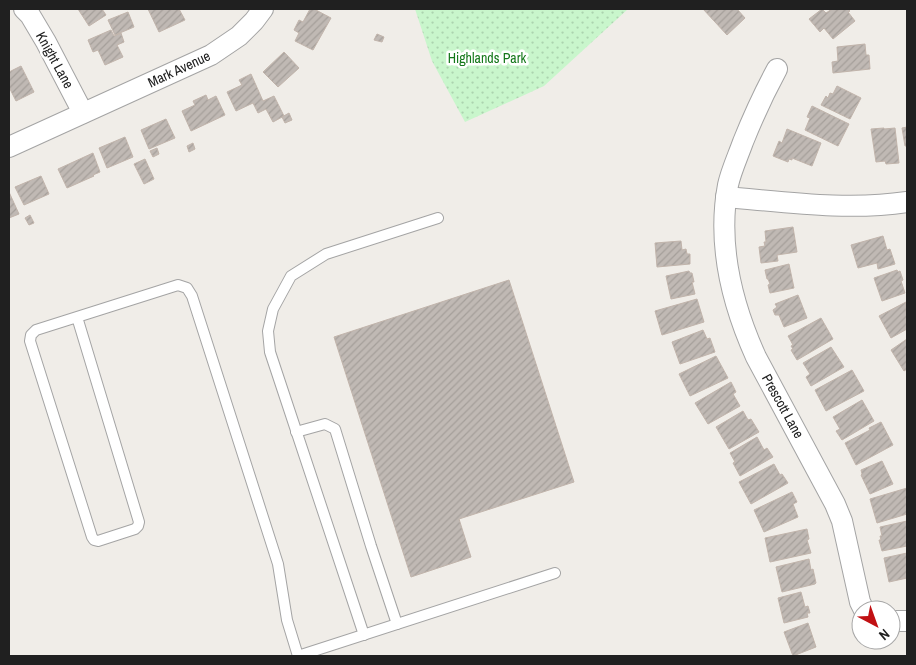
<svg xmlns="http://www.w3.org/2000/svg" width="916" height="665" viewBox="0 0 916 665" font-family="'Archivo Narrow',sans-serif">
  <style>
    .park { fill: url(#park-dots) }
    .building { fill: url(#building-hatch); stroke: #c1b4ab }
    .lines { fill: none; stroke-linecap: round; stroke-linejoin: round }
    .service-casing { stroke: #a4a4a4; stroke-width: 12 }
    .minor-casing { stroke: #a4a4a4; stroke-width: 22 }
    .service { stroke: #fff; stroke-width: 10 }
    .minor { stroke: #fff; stroke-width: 20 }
    .labels { text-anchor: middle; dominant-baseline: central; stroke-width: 5; stroke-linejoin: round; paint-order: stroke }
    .park-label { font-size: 14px; fill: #15781b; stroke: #fff }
    .street-label { font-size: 14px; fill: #202020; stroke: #fff }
  </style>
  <defs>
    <pattern id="park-dots" width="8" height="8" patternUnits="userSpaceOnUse" patternTransform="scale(1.25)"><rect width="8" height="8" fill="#c9f6cc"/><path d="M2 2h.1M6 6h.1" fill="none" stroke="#acd3af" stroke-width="1.8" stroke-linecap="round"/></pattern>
    <pattern id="building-hatch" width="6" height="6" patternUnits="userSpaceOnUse" patternTransform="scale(1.25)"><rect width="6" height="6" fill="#c0b9b4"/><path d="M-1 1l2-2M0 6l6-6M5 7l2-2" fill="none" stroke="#a59f9a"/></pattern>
  </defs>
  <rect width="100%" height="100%" fill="#f0ede8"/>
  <polygon class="park" points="415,9 628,9 544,86 465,122 432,61"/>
  <g class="building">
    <polygon points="78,9 102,9 106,15 89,26"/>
    <polygon points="148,9 179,9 185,20 159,32"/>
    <polygon points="310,9 314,9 331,18 313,50 295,41 299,33 294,30 299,20 303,22"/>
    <polygon points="703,9 737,9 745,18 727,35"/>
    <polygon points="822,9 826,13 832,9 848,9 850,11 848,12 855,21 833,39 824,28 820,32 809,19"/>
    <polygon points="128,12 134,27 115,35 108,20"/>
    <polygon points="111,30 114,36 121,33 124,42 117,45 123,57 105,65 98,50 93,52 88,40"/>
    <polygon points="377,34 384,37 382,42 374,40"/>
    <polygon points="865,44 866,55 869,55 870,69 833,73 832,62 838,61 837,47"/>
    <polygon points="284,52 299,68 278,87 263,72"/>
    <polygon points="21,66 34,92 16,101 9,87 9,72"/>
    <polygon points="251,74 263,101 274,96 284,116 273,122 266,109 258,113 253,103 236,111 227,92 242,85 239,80"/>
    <polygon points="837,86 861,98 850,119 821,105 826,96 828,98 830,93 833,94"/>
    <polygon points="206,95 208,100 216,96 225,115 191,131 182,111 195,105 193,101"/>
    <polygon points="812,106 849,124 838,146 805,130 810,118 807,117"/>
    <polygon points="289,113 292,120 285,123 282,117"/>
    <polygon points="166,119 175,138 149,149 141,130"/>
    <polygon points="907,127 907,148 907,146 905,146 902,128"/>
    <polygon points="884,128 884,129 895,128 899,163 886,164 885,161 876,162 871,129"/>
    <polygon points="787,129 821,143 812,166 792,158 792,160 789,159 788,162 773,156 779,141 782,143"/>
    <polygon points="125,137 133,157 107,168 99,148"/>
    <polygon points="193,143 195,149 189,152 187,146"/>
    <polygon points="157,148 159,154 153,157 150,151"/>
    <polygon points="93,153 100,172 93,175 94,176 67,188 58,169"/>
    <polygon points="145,159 154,179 144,184 134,164"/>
    <polygon points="41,176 49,194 24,205 15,187"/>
    <polygon points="9,192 19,214 9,218"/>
    <polygon points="30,215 34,223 29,225 25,218"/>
    <polygon points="793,227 797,252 777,255 778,261 761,263 759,247 765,246 764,242 766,242 765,231"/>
    <polygon points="883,236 887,250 890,249 895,264 878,269 877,263 858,268 851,245"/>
    <polygon points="681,241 682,250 686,249 687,254 690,254 690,264 657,267 655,243"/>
    <polygon points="789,264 794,288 770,293 768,285 770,284 768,279 767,279 765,270"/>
    <polygon points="897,270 898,272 900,271 903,280 901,281 905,293 882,301 874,278"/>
    <polygon points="689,271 690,273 692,273 694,282 692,282 695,294 671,299 666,276"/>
    <polygon points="509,280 574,482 459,519 471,557 411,577 334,337"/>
    <polygon points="798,295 807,318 784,327 779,315 775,315 773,310 777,307 775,304"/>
    <polygon points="697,299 704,322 662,335 655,311"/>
    <polygon points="906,302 907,329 891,338 879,316"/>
    <polygon points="821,318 833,339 797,360 791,350 793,349 791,346 793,345 788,336"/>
    <polygon points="703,330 707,339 710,338 715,352 680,364 672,342"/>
    <polygon points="907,339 907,369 904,371 891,350"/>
    <polygon points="831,347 844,367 811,386 806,377 810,374 803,363"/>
    <polygon points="716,356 728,378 690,396 679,374"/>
    <polygon points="852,370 864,391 826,411 815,390"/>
    <polygon points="731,382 736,392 733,394 740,406 708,424 695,403"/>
    <polygon points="862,400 874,421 842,440 836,431 840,429 833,417"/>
    <polygon points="743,411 748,420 751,419 759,432 729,449 716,427"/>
    <polygon points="881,422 893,445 856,465 845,443 870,430 869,428"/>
    <polygon points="757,437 764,450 767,448 773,457 740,476 733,463 735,462 730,453"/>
    <polygon points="882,461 893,484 870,494 861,475 862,474 861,470"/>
    <polygon points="774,464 780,475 782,474 788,483 751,504 739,482"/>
    <polygon points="907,488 907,514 877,523 870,499"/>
    <polygon points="792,492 797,502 793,504 798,517 764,532 754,510"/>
    <polygon points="907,521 907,546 882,551 879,540 881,540 880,536 882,536 880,527"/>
    <polygon points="807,529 809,539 807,540 811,553 770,562 765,538"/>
    <polygon points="907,553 907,578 889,582 884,558"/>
    <polygon points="809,559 811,570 813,569 816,583 815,584 782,592 776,567"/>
    <polygon points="801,592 805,607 808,606 810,613 807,613 808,617 784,623 778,598"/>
    <polygon points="808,623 816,647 793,656 784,632"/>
  </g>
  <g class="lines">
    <g class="service-casing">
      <g id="service">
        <polyline points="77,317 139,522 138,526 135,529 98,541 94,540 92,537 30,341 31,335 36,330 178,285 187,288 192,296 278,564 287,620 298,656"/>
        <polyline points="296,432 325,424 335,429 371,546 397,624"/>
        <polyline points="364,635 270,352 268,331 273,309 291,276 326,254 438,218"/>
        <polyline points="298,656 555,573"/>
      </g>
    </g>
    <g class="minor-casing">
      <g id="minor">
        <polyline points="24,9 30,15 46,42 83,113"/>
        <path d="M777 69C764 93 753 117 743 142 738 156 731 171 728 185 717 244 732 304 756 357L835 504 842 521 860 602 864 610"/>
        <polyline points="9,147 211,55 239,36 254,21 263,9"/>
        <path d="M726 197C786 202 847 211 907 202"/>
        <polyline points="891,621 907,621"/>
      </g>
    </g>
    <use href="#service" class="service"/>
    <use href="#minor" class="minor"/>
  </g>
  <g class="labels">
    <g class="park-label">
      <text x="487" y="58">Highlands Park</text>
    </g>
    <g class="street-label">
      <text transform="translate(55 60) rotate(61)">Knight Lane</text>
      <text transform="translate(179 69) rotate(-25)">Mark Avenue</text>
      <text transform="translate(783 406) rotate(61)">Prescott Lane</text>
    </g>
  </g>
  <rect width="916" height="665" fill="none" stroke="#202020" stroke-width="20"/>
  <g transform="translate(876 625) rotate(139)"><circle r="24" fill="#ffffff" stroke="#a6a6a6"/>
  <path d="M0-4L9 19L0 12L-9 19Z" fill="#c11013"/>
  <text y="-8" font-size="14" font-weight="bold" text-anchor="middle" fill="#202020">N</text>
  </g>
</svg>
